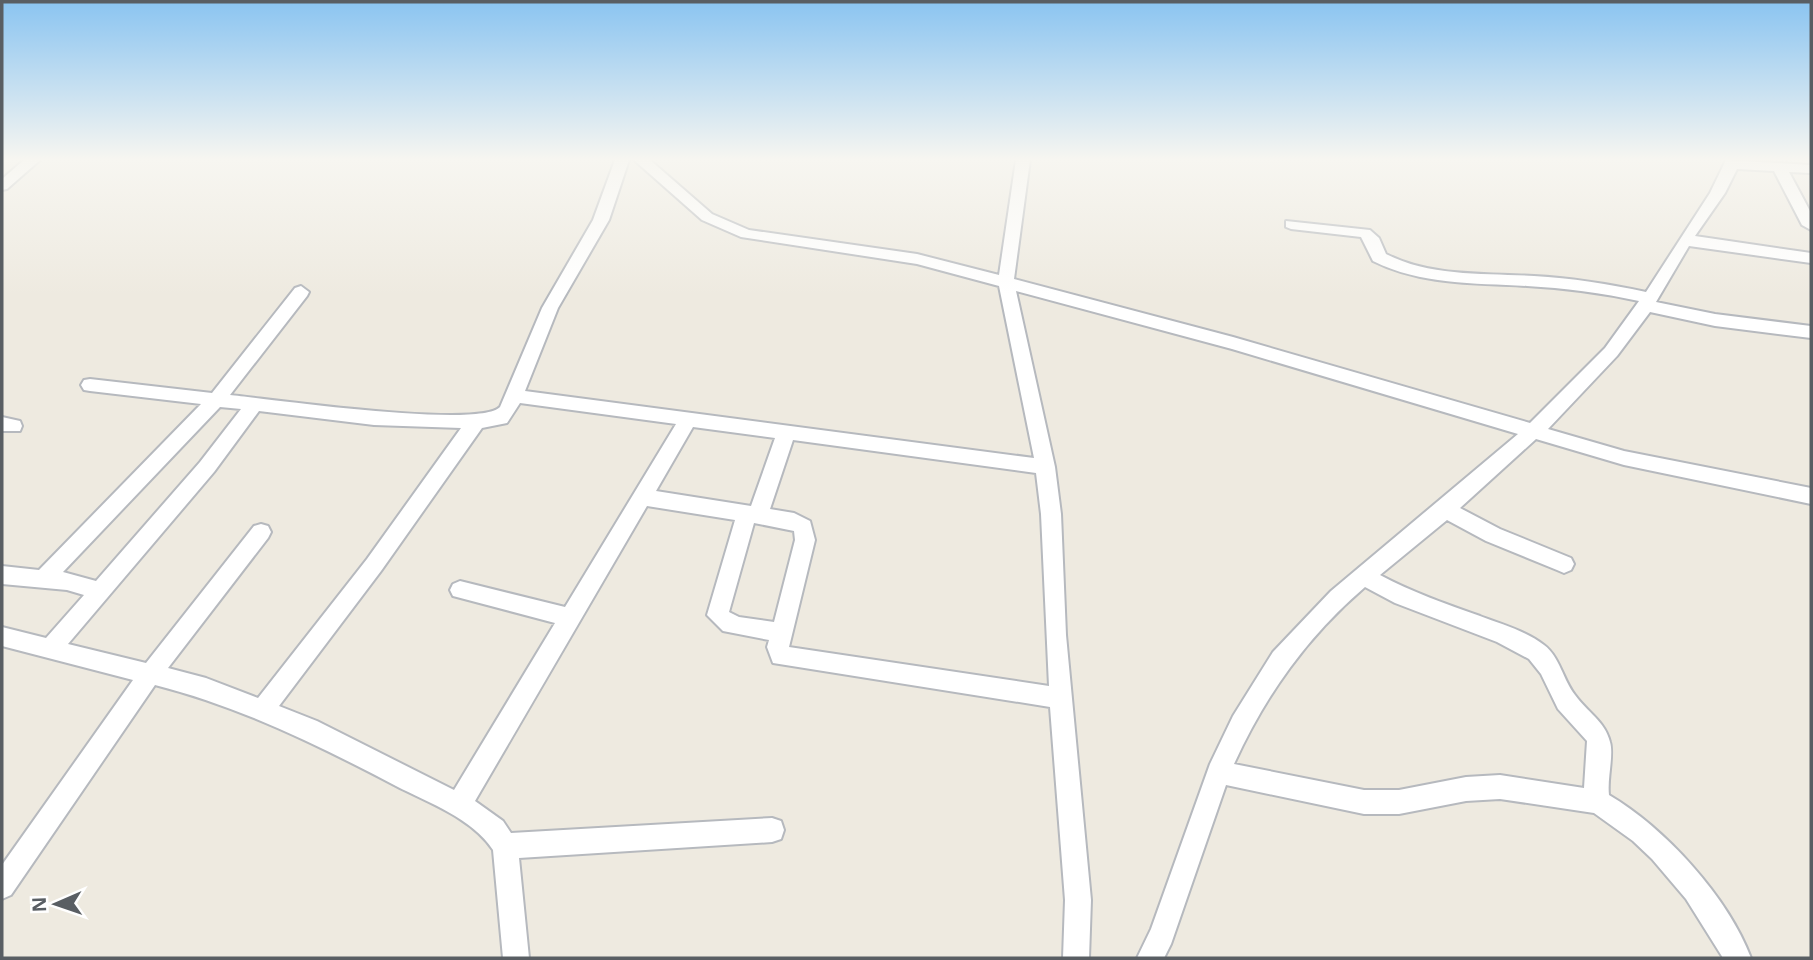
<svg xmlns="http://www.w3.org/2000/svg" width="1813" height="960" viewBox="0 0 1813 960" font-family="'Noto Sans',sans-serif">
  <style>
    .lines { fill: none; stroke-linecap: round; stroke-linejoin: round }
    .minor-casing { stroke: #b6b9be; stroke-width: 4 }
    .minor { fill: #fff; fill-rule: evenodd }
  </style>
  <rect width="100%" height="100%" fill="#eeeae0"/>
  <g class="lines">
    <g class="minor-casing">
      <g id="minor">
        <polygon points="24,160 40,160 7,189 2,190 2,179"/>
        <path d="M615 160H629L609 220 558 308 525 391 1034 458 999 286 917 264 741 237 702 220 634 160H650L712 214 749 230 917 254 999 275 1016 160H1030L1014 279 1233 337 1530 423 1605 348 1639 301C1602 293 1564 288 1527 286 1474 283 1421 285 1373 261L1361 237 1291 229 1286 227V221L1370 230 1379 238 1386 254C1431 277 1484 273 1534 276 1571 278 1609 284 1646 292L1710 193 1726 160 1811 165V173L1789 172 1811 213V230L1802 225 1774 171 1737 169 1725 193 1695 236 1811 253V263L1689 246 1656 302 1715 314 1811 326V338L1715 326 1650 312 1617 356 1548 429 1624 451 1811 488V504L1624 465 1536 439 1460 508 1500 529 1571 558 1574 564 1571 570 1564 573 1557 570 1486 541 1447 520 1380 575C1412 592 1446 604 1480 616 1501 624 1526 631 1544 645 1560 657 1563 680 1575 695 1587 712 1605 721 1610 742 1614 755 1607 778 1609 795 1665 828 1728 897 1751 958H1723L1686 899 1652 859 1633 841 1594 813 1500 799 1466 801 1399 814H1364L1226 785 1171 944 1164 958H1137L1151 929 1210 764 1233 716 1273 652 1331 591 1518 434 1232 349 1016 291 1055 467 1061 514 1066 635 1091 900 1089 958H1063L1065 900 1050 707 773 663 767 647 769 640 723 631 707 615 735 520 647 506 475 801 503 821 511 833 772 818 781 821 784 830 781 839 772 842 519 858 529 958H503L493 850C472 818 429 803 396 786 318 745 241 707 155 685L11 895 2 899V865L133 680 2 646V627L46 638 84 595 67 590 2 584V566L39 570 201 404 90 391 84 390 81 385 84 380 90 379 212 393 295 288 301 286 309 292 307 296 230 395C270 399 479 429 500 407L542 308 593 220ZM520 403 676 424 565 607 460 581 453 584 450 590 453 596 555 623 454 790 317 721 279 706 381 571 482 428 507 423ZM220 407 241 409 200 462 96 581 63 572ZM259 411 374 425 461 428 367 559 258 698 206 678 168 668 268 538 271 532 268 526 261 524 254 526 146 663 68 644 214 472ZM693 427 775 438 751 506 656 491ZM793 440 1036 473 1041 514 1049 686 789 647 815 540 810 521 794 513 770 509ZM754 523 794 531 795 540 774 622 739 617 729 612ZM1365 587 1395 603 1497 642 1529 659 1541 674 1558 709 1587 741 1584 788 1500 775 1466 777 1399 790H1364L1234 764C1266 694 1307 637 1365 587Z"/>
        <polygon points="2,417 20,421 22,426 20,431 2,431"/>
      </g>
    </g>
    <use href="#minor" class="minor"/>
  </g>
  <linearGradient id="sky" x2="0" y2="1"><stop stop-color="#8ac4f1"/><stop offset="0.54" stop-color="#f7f6f1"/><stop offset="1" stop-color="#f7f6f1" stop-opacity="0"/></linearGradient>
  <rect width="1813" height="295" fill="url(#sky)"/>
  <rect width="1813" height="960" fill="none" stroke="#595e63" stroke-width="7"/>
  <g transform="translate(56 904) rotate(268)" stroke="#ffffff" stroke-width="5" paint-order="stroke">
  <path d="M0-5L12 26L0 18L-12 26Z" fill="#595e63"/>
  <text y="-10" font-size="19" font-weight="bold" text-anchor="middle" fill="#595e63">N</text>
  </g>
</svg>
